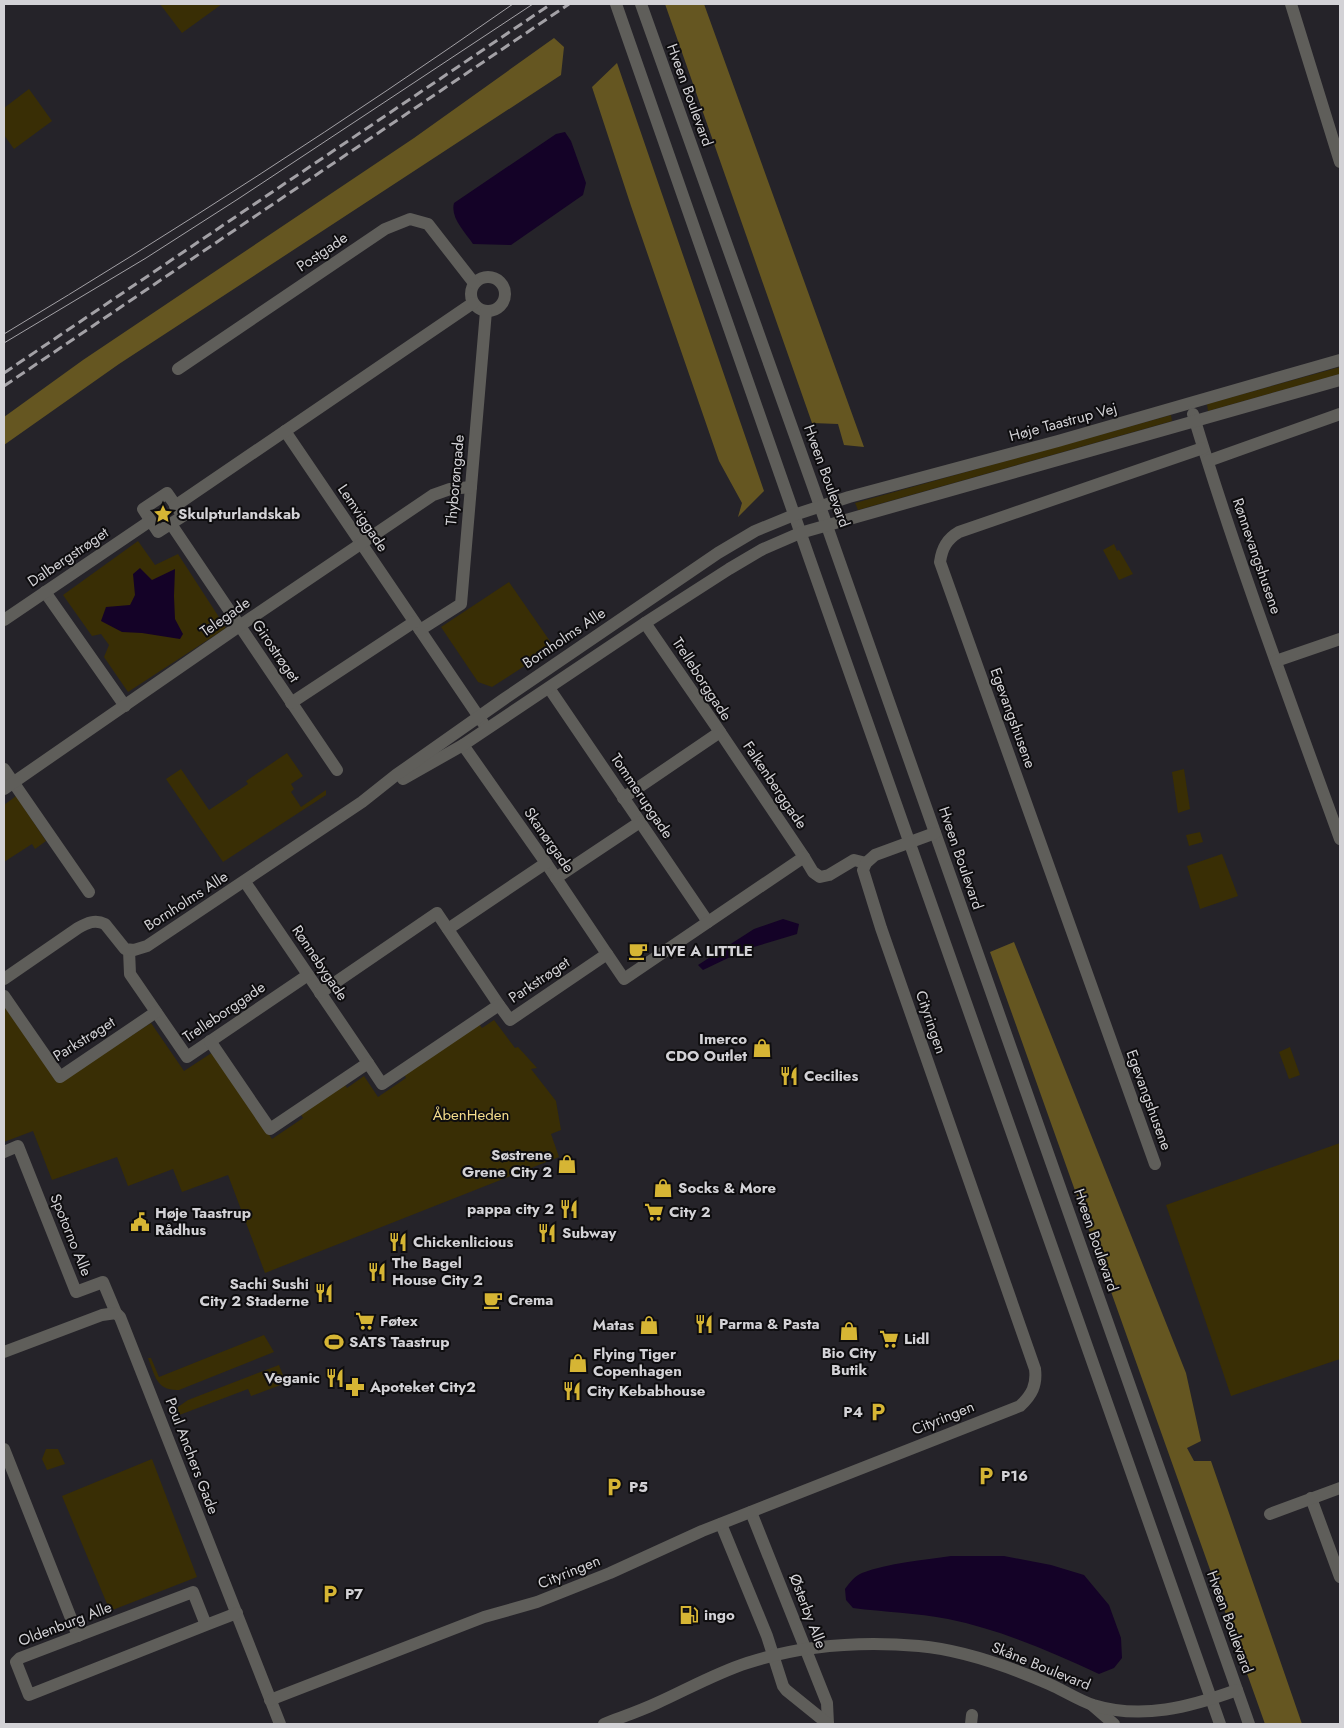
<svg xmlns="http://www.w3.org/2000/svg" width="1344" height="1728" viewBox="0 0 1344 1728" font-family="Jost,sans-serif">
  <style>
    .green { fill: #392e05 }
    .forest { fill: #655621 }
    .water { fill: #140227 }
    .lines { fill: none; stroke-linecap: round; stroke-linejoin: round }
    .minor { stroke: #5f5e5a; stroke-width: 12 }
    .tram { stroke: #a3a1a6; stroke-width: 1 }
    .rail { stroke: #a3a1a6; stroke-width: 3; stroke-dasharray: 10 5; stroke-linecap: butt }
    .labels { text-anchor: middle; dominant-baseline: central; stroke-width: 4; stroke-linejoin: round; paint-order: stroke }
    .street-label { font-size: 15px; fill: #d3d2d6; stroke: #0e0d0f }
    .poi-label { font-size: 15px; font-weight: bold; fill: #d3d2d6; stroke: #0e0d0f; text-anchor: start }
    .park-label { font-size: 15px; fill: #f5dd8c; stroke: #0e0d0f }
  </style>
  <rect width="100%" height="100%" fill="#252329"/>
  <g class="green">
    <polygon points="160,4 222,4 182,33"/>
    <polygon points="29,89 52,121 14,149 4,135 4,108"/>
    <polygon points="1340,367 1340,374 1208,411 1207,404"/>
    <polygon points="1171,415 1172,421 858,510 855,503"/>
    <polygon points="138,541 155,565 178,554 226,628 128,692 104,657 109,645 101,634 92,636 63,595"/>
    <polygon points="1114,544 1117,551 1119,550 1133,574 1119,580 1103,550"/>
    <polygon points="509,582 554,647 492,687 478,682 441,627"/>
    <polygon points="287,753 303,776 291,784 294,789 291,792 301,807 326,790 326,795 223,862 166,779 181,769 209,810 248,784 246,781"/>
    <polygon points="1184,769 1190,809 1178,813 1172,772"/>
    <polygon points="16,796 46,841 35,849 32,844 4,862 4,805"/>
    <polygon points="1200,832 1203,842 1189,846 1186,835"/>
    <polygon points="1222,854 1238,896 1200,909 1187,866"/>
    <polygon points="4,998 66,1078 151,1023 184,1071 213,1052 272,1139 303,1118 300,1113 344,1083 347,1088 364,1076 378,1097 406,1078 404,1074 479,1024 482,1028 494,1020 515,1048 518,1047 537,1068 531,1069 556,1101 561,1130 551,1134 559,1157 265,1273 228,1175 182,1192 173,1169 128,1186 117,1157 52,1180 33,1131 4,1142"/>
    <polygon points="1290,1047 1300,1075 1289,1079 1279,1052"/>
    <polygon points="1340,1143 1340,1359 1231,1396 1166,1205"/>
    <path d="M264 1335 274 1352 179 1390C156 1391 155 1375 148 1358H151L159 1377Z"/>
    <polygon points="279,1365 286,1383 251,1396 248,1389 174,1417 178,1407 188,1400"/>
    <polygon points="46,1449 58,1449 65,1464 47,1470 42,1459"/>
    <polygon points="152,1459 197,1577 110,1611 62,1496"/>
  </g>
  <g class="forest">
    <polygon points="665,4 704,4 864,447 844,445 838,424 812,423"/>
    <polygon points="554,38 564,47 561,75 119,364 4,445 4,417 83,360 414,138"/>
    <polygon points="617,63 764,491 738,517 742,503 719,461 631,206 592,87"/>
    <polygon points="1014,942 1186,1373 1201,1441 1187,1448 1194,1461 1211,1461 1302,1724 1265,1724 990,952"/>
  </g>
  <g class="water">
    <path d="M565 132 571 141 586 183 583 195 511 245 473 244C465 232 450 218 454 203L556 134Z"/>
    <polygon points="140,568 152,580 175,569 174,596 175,619 183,634 180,639 142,633 122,632 101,621 106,607 130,605 135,595 133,574"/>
    <polygon points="783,919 799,924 797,934 747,949 703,970 698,965 754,929"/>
    <path d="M951 1556H1004L1051 1565 1084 1575 1109 1605 1121 1638 1122 1658 1114 1668 1099 1674C1050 1651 1001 1630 948 1619 917 1613 884 1612 853 1608L846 1600 845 1589C850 1582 855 1576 862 1573 888 1563 924 1560 951 1556Z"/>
  </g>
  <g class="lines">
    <g class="minor">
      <polyline points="616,4 810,560 1220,1724"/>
      <polyline points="641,4 815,492 1249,1724"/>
      <polyline points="1291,4 1340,162"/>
      <circle cx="488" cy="294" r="17"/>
      <polyline points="178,369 385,229 410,219 428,224 474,283"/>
      <path d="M1193 414C1236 557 1289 698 1340 839"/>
      <polyline points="285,431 483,723"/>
      <polyline points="1208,461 1340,414"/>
      <polygon points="167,493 183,516 158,532 143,509"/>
      <polyline points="175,506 473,303"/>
      <polyline points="171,524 337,770"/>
      <polyline points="45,592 125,706"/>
      <polyline points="4,620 150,521"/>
      <polyline points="420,630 461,604 486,311"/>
      <polyline points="1276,661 1340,639"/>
      <polyline points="549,688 708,922"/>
      <polyline points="291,703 414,622"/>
      <polyline points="720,732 804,857"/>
      <polyline points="463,745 546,863 607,954"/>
      <polyline points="4,769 89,892"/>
      <polyline points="403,779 463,745 645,623 729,569 763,549 800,533 1340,380"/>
      <polyline points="4,789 251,618 433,495 450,489 471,487"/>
      <polyline points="623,798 720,732 645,623"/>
      <polyline points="556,878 640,822"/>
      <polyline points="245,882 368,1063"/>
      <polyline points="448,929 546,863"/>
      <polyline points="129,950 130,974 187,1057 308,975"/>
      <path d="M4 979 78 928C87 923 95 919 105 924L125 949 134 950 147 946 362 802 396 775 504 699 718 553 755 531 794 515 849 497 1058 441 1340 360"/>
      <polyline points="320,993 437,913 499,1005"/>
      <polyline points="4,996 60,1077 156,1012"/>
      <polyline points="210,1041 270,1129 368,1063 382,1084 499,1005 510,1020 607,954 624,979 804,857 813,872 820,877 829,875 854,860 866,863"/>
      <polyline points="4,1152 18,1146 76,1292 103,1282 116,1313 120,1317 280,1724"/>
      <path d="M1155 1164 940 562C942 548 947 539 959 532L1203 448"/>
      <polyline points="4,1352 102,1315 116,1313"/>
      <polyline points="4,1449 78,1636"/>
      <polyline points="1311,1498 1340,1577"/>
      <polyline points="751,1512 827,1703 828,1724"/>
      <polyline points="1270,1514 1340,1488"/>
      <polyline points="721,1524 767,1636 783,1686 786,1690 828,1724"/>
      <polyline points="206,1625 29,1695 16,1662 20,1658 193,1592 206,1625 237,1613"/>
      <path d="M270 1700 484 1617 537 1602 610 1573 702 1531 1020 1406C1032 1395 1037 1385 1035 1369L881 928 863 870 866 863 875 855 935 833"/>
      <polyline points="1092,1705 1114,1724"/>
      <path d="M604 1724C622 1717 640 1711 657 1703 686 1690 716 1673 747 1663 802 1645 861 1641 919 1646 963 1650 1008 1666 1049 1684 1063 1690 1078 1700 1093 1705 1142 1720 1190 1707 1237 1690"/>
      <polyline points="971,1724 972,1715"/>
    </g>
    <g class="tram">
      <path d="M4 334C177 230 347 120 513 4"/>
      <polyline points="4,343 146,258 238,199 533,4"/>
    </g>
    <g class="rail">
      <polyline points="4,373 551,4"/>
      <polyline points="4,386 569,4"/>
    </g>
  </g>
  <defs>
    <g id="sight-bare" transform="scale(1.5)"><path d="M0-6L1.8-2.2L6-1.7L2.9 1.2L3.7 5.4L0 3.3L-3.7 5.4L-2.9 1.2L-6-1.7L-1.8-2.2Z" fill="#d6b534" stroke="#0e0d0f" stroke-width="2.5" paint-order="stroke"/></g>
    <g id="cafe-bare" transform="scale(1.5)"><path d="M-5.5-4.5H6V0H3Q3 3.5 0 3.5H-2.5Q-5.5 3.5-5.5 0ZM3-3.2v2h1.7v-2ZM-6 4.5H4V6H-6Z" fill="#d6b534" stroke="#0e0d0f" stroke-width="2.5" paint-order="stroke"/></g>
    <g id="shop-bare" transform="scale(1.5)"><path d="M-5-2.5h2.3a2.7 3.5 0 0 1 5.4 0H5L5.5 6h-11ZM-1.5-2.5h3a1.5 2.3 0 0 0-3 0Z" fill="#d6b534" stroke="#0e0d0f" stroke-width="2.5" paint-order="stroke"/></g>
    <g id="restaurant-bare" transform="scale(1.5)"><path d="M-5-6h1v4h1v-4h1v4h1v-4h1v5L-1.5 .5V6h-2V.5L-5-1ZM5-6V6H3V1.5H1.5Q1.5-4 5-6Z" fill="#d6b534" stroke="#0e0d0f" stroke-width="2.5" paint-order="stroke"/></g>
    <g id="supermarket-bare" transform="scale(1.5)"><path d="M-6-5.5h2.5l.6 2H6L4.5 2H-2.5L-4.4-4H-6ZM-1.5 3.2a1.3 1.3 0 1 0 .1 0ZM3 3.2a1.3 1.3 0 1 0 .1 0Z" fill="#d6b534" stroke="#0e0d0f" stroke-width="2.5" paint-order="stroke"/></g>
    <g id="civic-bare" transform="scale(1.5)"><path d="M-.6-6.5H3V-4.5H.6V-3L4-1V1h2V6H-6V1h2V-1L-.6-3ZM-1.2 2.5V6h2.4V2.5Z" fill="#d6b534" stroke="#0e0d0f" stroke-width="2.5" paint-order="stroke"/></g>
    <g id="stadium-bare" transform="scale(1.5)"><path d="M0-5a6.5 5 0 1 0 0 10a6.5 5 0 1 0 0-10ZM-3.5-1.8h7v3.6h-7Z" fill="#d6b534" stroke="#0e0d0f" stroke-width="2.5" paint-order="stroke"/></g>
    <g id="pharmacy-bare" transform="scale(1.5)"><path d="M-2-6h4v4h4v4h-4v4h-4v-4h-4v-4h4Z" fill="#d6b534" stroke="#0e0d0f" stroke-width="2.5" paint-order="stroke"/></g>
    <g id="parking-bare" transform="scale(1.5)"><path d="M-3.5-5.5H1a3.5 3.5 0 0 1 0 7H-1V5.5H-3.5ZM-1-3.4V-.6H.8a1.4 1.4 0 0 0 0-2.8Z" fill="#d6b534" stroke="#0e0d0f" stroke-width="2.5" paint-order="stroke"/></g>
    <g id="fuel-bare" transform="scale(1.5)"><path d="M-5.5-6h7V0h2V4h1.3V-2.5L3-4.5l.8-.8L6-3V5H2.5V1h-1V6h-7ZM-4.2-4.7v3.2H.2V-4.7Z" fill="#d6b534" stroke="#0e0d0f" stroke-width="2.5" paint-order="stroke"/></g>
  </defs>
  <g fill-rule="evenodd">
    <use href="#sight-bare" x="163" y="514"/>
    <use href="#cafe-bare" x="638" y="951"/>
    <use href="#shop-bare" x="762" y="1048"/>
    <use href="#restaurant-bare" x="789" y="1076"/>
    <use href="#shop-bare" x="567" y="1164"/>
    <use href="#shop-bare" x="663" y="1188"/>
    <use href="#restaurant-bare" x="569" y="1209"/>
    <use href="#supermarket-bare" x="654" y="1212"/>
    <use href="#civic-bare" x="140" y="1222"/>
    <use href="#restaurant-bare" x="547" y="1233"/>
    <use href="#restaurant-bare" x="398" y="1242"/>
    <use href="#restaurant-bare" x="377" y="1272"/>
    <use href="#restaurant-bare" x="324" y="1293"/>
    <use href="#cafe-bare" x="493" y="1300"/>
    <use href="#supermarket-bare" x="365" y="1321"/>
    <use href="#restaurant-bare" x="704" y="1324"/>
    <use href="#shop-bare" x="649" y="1325"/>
    <use href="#shop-bare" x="849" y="1331"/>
    <use href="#supermarket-bare" x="889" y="1339"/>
    <use href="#stadium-bare" x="334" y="1342"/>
    <use href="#shop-bare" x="578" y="1363"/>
    <use href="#restaurant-bare" x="335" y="1378"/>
    <use href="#pharmacy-bare" x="355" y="1387"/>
    <use href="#restaurant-bare" x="572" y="1391"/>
    <use href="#parking-bare" x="878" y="1412"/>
    <use href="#parking-bare" x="986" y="1476"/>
    <use href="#parking-bare" x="614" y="1487"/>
    <use href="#parking-bare" x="330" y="1594"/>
    <use href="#fuel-bare" x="689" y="1615"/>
  </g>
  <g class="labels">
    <g class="street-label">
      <text transform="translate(690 95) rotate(70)">Hveen Boulevard</text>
      <text transform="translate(322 252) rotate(-34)">Postgade</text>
      <text transform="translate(1063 422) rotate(-15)">Høje Taastrup Vej</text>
      <text transform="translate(827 476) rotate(70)">Hveen Boulevard</text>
      <text transform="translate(455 480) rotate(-85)">Thyborøngade</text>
      <text transform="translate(363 518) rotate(56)">Lemviggade</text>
      <text transform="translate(1257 556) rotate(71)">Rønnevangshusene</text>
      <text transform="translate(68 557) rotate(-34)">Dalbergstrøget</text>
      <text transform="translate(225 617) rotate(-35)">Telegade</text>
      <text transform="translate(564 638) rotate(-34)">Bornholms Alle</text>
      <text transform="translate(276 651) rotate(56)">Girostrøget</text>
      <text transform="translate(702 679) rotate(57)">Trelleborggade</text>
      <text transform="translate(1013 718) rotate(70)">Egevangshusene</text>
      <text transform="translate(775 785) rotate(56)">Falkenberggade</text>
      <text transform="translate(642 796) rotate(56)">Tommerupgade</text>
      <text transform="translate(549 840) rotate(55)">Skanørgade</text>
      <text transform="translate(961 858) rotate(71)">Hveen Boulevard</text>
      <text transform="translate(186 901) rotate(-33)">Bornholms Alle</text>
      <text transform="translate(320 963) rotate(56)">Rønnebygade</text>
      <text transform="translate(539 980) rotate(-34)">Parkstrøget</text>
      <text transform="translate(224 1012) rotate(-34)">Trelleborggade</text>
      <text transform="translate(931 1022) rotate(71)">Cityringen</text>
      <text transform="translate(84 1039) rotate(-32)">Parkstrøget</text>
      <text transform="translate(1149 1100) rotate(70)">Egevangshusene</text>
      <text transform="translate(71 1235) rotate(68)">Spotorno Alle</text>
      <text transform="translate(1096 1240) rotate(71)">Hveen Boulevard</text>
      <text transform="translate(943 1418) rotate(-22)">Cityringen</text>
      <text transform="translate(192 1456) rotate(69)">Poul Anchers Gade</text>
      <text transform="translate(569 1572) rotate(-22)">Cityringen</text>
      <text transform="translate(808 1611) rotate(69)">Østerby Alle</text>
      <text transform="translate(1230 1622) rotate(70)">Hveen Boulevard</text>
      <text transform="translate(65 1624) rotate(-21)">Oldenburg Alle</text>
      <text transform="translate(1041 1666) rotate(22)">Skåne Boulevard</text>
    </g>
    <g class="poi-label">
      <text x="178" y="514">Skulpturlandskab</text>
      <text x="653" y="951">LIVE A LITTLE</text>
      <text x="747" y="1039" text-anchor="end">Imerco<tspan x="747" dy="17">CDO Outlet</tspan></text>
      <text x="804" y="1076">Cecilies</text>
      <text x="552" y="1155" text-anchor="end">Søstrene<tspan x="552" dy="17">Grene City 2</tspan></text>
      <text x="678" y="1188">Socks &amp; More</text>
      <text x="554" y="1209" text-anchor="end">pappa city 2</text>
      <text x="669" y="1212">City 2</text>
      <text x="155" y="1213">Høje Taastrup<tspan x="155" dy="17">Rådhus</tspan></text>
      <text x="562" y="1233">Subway</text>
      <text x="413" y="1242">Chickenlicious</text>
      <text x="392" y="1263">The Bagel<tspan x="392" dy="17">House City 2</tspan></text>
      <text x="309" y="1284" text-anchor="end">Sachi Sushi<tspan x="309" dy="17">City 2 Staderne</tspan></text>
      <text x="508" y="1300">Crema</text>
      <text x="380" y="1321">Føtex</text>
      <text x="719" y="1324">Parma &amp; Pasta</text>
      <text x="634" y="1325" text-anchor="end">Matas</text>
      <text x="904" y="1339">Lidl</text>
      <text x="349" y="1342">SATS Taastrup</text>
      <text x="849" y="1353" text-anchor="middle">Bio City<tspan x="849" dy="17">Butik</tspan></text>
      <text x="593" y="1354">Flying Tiger<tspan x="593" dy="17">Copenhagen</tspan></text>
      <text x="320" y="1378" text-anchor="end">Veganic</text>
      <text x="370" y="1387">Apoteket City2</text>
      <text x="587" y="1391">City Kebabhouse</text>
      <text x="863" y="1412" text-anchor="end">P4</text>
      <text x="1001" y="1476">P16</text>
      <text x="629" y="1487">P5</text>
      <text x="345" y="1594">P7</text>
      <text x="704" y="1615">ingo</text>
    </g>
    <g class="park-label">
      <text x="471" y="1115">ÅbenHeden</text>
    </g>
  </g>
  <rect width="1344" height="1728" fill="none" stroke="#d3d2d6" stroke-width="10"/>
</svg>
